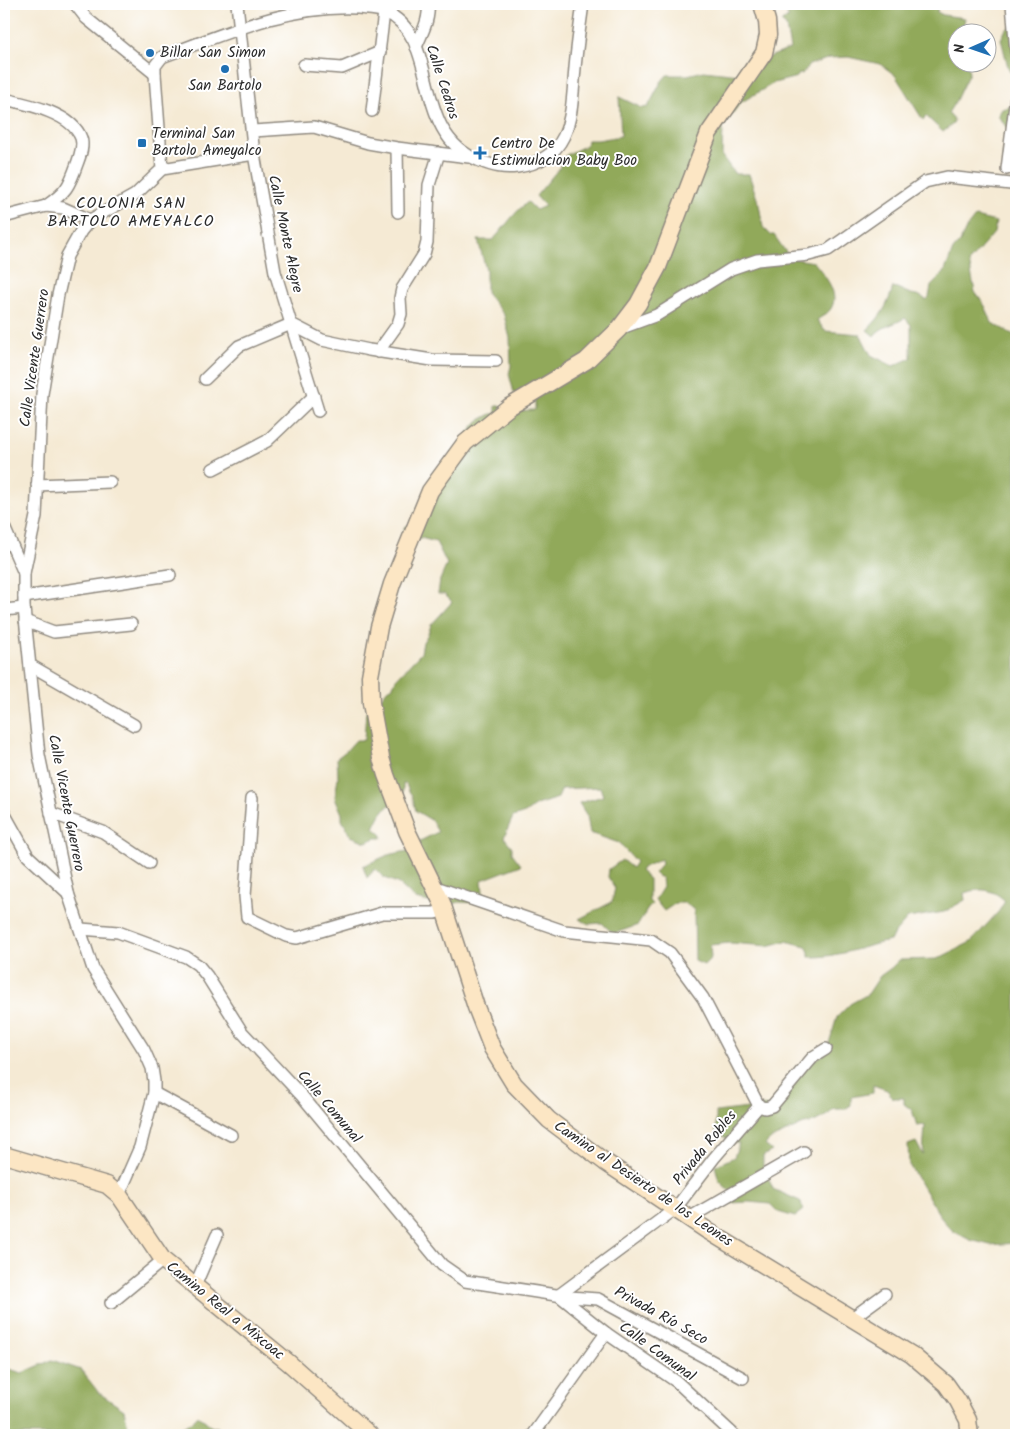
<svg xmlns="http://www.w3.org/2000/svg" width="1020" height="1439" viewBox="0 0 1020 1439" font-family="Kalam,sans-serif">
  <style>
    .forest { fill: #91a95a; stroke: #5e6a42 }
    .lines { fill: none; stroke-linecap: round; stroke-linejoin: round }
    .minor-casing { stroke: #908a80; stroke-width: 14 }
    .secondary-casing { stroke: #908a80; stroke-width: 19 }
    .minor { stroke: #fff; stroke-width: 11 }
    .secondary { stroke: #fce6c4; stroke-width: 16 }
    .poi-dot { fill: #1f6fb2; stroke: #fff; stroke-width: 2 }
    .labels { text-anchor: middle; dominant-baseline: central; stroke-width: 4; stroke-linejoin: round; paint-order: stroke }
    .poi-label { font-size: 15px; fill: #2b2b2b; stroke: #fff; text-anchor: start }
    .street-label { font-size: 15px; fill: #2b2b2b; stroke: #fff }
    .neighbourhood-label { font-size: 16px; letter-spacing: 1px; fill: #2b2b2b; stroke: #fff }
  </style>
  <rect width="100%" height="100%" fill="#fff"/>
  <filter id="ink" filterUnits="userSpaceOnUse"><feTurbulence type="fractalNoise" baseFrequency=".02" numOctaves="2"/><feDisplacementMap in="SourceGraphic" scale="10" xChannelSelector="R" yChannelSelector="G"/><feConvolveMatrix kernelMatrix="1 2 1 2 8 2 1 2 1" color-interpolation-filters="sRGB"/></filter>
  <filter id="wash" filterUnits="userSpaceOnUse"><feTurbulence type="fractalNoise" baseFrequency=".0096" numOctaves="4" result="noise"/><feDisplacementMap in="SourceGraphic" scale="20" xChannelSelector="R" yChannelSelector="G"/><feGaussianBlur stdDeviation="1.12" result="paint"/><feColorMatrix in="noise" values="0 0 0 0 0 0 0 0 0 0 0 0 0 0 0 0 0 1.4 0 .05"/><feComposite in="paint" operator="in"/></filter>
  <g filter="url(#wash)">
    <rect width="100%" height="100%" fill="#f5ead4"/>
    <g class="forest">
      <path d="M797 4H938L937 12 943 15 965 18 962 32H958V62L967 63 969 73 955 102 948 113 954 120 953 124 943 132 926 116 923 120 895 75 880 64 848 57 830 58 809 65 802 74H799L797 77 774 83 740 103 723 127 722 156 735 174H749L759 205 763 227 771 235H774L790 258 814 262C823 274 842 294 830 310 827 314 821 317 817 320L825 331 860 334 871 355 893 366 911 358V325L905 318C894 325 881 326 874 336L867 330C882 315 887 307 893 287 899 288 901 290 906 292 914 296 918 293 926 300L929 297 931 286 944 273 953 250 960 242 967 227 975 217 996 222 994 233 969 262 975 292 985 306 992 323 1016 336V1243L990 1245 970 1240 953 1231 942 1219 909 1165 908 1145 916 1142 923 1155 925 1125 917 1126 912 1110 904 1104V1098H893L887 1090 873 1085V1093L851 1097V1105L845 1109H834C828 1116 813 1124 804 1124L771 1139 765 1145 772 1151 763 1156V1166L773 1189 800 1201 804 1210 795 1217 778 1212 770 1204 749 1202 731 1203 730 1191 719 1181 715 1166 734 1157 739 1143H734L716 1132V1112L773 1105 796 1074V1068H802L826 1053 837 1017 850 1004 868 994 880 976 891 968 899 960 937 959 971 942 999 911 1005 901C992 888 981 888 964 893L965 900 944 912 908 918 893 935 890 941C863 946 837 958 809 957V952L806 946 786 941 768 946 730 943 710 945 711 958 704 965 695 961 694 910 685 903H676L664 911 655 900 663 887 662 878 657 876 654 873 662 864 661 859 642 868 640 871 649 879V901L652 904 647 910 638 925 613 934 602 923 589 924 579 919 612 902 615 888 608 877 609 869 622 860 632 868 636 862 619 843 590 833 587 816 579 803 603 796 600 787 562 789 558 798 536 805 525 813 513 817 504 837 512 847V853L521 865 482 880 483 893 477 903 459 902 443 908 438 904 415 899 399 884 383 877 375 869 367 878 363 866 388 855 412 850 418 842 438 832 431 820 416 811 412 795 409 792 406 784H403C404 805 395 799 385 809 380 814 377 822 374 828L382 835V838H376L366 842 351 836 342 820V814L335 797 338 777 337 758 346 751 356 740H364L366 712 374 707 388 689 393 686 396 679 421 653 423 642 428 634 431 625 452 602 444 594H438L440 580 447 564 436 542 421 538 405 539 404 527 418 522 466 435 478 421 491 414H496V406H501L502 411 535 410V396L514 393 509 374 511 366 510 338 504 315 486 293V270L478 240H493C505 227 514 212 528 202L536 210 545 206 536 196 560 167V161L566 155 585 146 588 140H598L621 136 619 97 642 108 648 107 661 82 667 75H687L704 71 748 76 767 58 790 49 786 26 781 22 789 17 781 7 788 6 797 14Z"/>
      <polygon points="1016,7 1016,148 1007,128 998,116 1002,109 1015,105 1014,78 1008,67 1001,39 1006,29 1015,25"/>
      <polygon points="52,1360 81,1370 99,1393 124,1410 130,1435 4,1435 4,1370 9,1369 22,1373"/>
      <path d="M197 1416 203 1419 212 1427H218L226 1435H235H171C179 1428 191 1424 197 1416Z"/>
    </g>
  </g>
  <g filter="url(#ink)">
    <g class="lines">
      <g class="minor-casing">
        <g id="minor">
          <polyline points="75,4 86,18 155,74"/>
          <polyline points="237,4 254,154 275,272 318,411"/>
          <polyline points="1012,4 1016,52"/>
          <path d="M416 47C422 33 430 19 428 4"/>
          <polyline points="304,65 342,68 380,52"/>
          <path d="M4 99C27 104 72 113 81 138 84 146 80 156 77 164 69 187 66 192 46 206"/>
          <polyline points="372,111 384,12"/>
          <polyline points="253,131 314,127 368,143 397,148 469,157"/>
          <polyline points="397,148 398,212"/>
          <path d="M162 169 155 74V66L162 57C224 34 290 4 358 8 366 9 377 9 385 12 443 37 409 134 480 161 493 166 504 169 517 167 574 159 571 112 575 68 577 46 580 25 583 4"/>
          <polyline points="1007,169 1016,97"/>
          <polyline points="4,217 46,206 63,208 90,220 135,195 162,169 254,154"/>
          <polyline points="90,220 81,231 67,256 58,295 42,394 36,516 24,573 24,608 39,755 68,893 93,969 144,1050 152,1068 154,1081 154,1093 140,1147 119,1195"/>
          <polyline points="619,329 657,315 731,269 757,260 809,255 828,250 925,182 947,177 1011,184 1016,182"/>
          <polyline points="378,352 398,324 401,314 400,298 402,289 424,254 427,242 429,185 439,153"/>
          <polyline points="205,379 239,346 291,324 322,340 369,350 432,360 496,361"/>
          <polyline points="213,469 267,441 314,396"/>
          <polyline points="37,485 110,482"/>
          <polyline points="4,527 24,573"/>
          <polyline points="24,597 170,575"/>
          <polyline points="4,610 24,608"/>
          <polyline points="25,621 54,632 131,624"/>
          <polyline points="30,665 134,725"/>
          <polyline points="252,798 245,896 247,917 286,936 297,938 382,913 435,913 444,909"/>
          <polyline points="4,813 28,856 68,893"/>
          <polyline points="51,813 103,832 149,863"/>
          <polyline points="433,886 564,931 651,940 670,953 703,998 759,1106 765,1108 772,1106 813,1057 826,1049"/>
          <polyline points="81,929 118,932 186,957 198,965 207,976 242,1032 302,1096 442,1265 465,1281 569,1297 598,1299 743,1378"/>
          <polyline points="154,1093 231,1135"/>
          <polyline points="689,1218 804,1152"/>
          <polyline points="195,1286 217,1235"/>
          <polyline points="559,1295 675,1209 714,1158 759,1106"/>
          <polyline points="561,1297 606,1333 677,1382 734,1435"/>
          <polyline points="111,1303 163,1260"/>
          <polyline points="852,1318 885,1294"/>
          <polyline points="533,1435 606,1333"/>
        </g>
      </g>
      <g class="secondary-casing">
        <g id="secondary">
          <polyline points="762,4 767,21 768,35 764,53 709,133 658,267 638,304 619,329 586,361 509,407 465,443 430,491 392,584 379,627 370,676 371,703 381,758 386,775 407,831 442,903 476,1007 492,1048 514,1084 549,1120 605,1162 708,1231 912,1355 946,1384 958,1401 968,1420 970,1435"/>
          <polyline points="4,1155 107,1185 119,1195 163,1260 289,1363 370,1435"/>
        </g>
      </g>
      <use href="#minor" class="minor"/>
      <use href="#secondary" class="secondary"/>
    </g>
  </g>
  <g class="poi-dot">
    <circle cx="150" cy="53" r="5"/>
    <circle cx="225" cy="69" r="5"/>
    <rect x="137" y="138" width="10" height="10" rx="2.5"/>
    <path d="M477.5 145.5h5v5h5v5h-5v5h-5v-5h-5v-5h5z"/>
  </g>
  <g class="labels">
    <g class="poi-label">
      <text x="160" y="53">Billar San Simon</text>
      <text x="225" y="86" text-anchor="middle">San Bartolo</text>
      <text x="152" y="134">Terminal San<tspan x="152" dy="17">Bartolo Ameyalco</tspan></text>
      <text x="491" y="144">Centro De<tspan x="491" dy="17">Estimulacion Baby Boo</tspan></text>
    </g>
    <g class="street-label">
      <text transform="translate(442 82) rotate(72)">Calle Cedros</text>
      <text transform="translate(285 234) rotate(78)">Calle Monte Alegre</text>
      <text transform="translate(35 358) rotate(-82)">Calle Vicente Guerrero</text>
      <text transform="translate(66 803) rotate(79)">Calle Vicente Guerrero</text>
      <text transform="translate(329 1107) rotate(50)">Calle Comunal</text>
      <text transform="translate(705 1148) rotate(-51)">Privada Robles</text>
      <text transform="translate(643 1184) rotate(34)">Camino al Desierto de los Leones</text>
      <text transform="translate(225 1311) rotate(39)">Camino Real a Mixcoac</text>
      <text transform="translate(661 1316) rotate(29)">Privada Río Seco</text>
      <text transform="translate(657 1352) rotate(36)">Calle Comunal</text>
    </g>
    <g class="neighbourhood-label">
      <text x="131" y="203">COLONIA SAN<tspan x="131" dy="18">BARTOLO AMEYALCO</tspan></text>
    </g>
  </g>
  <rect width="1020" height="1439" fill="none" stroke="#fff" stroke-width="20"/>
  <g transform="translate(972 48) rotate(268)"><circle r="24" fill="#ffffff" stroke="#aaaaaa"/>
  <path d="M0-4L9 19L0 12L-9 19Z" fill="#1f6fb2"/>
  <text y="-8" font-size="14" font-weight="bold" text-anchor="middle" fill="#2b2b2b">N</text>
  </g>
</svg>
